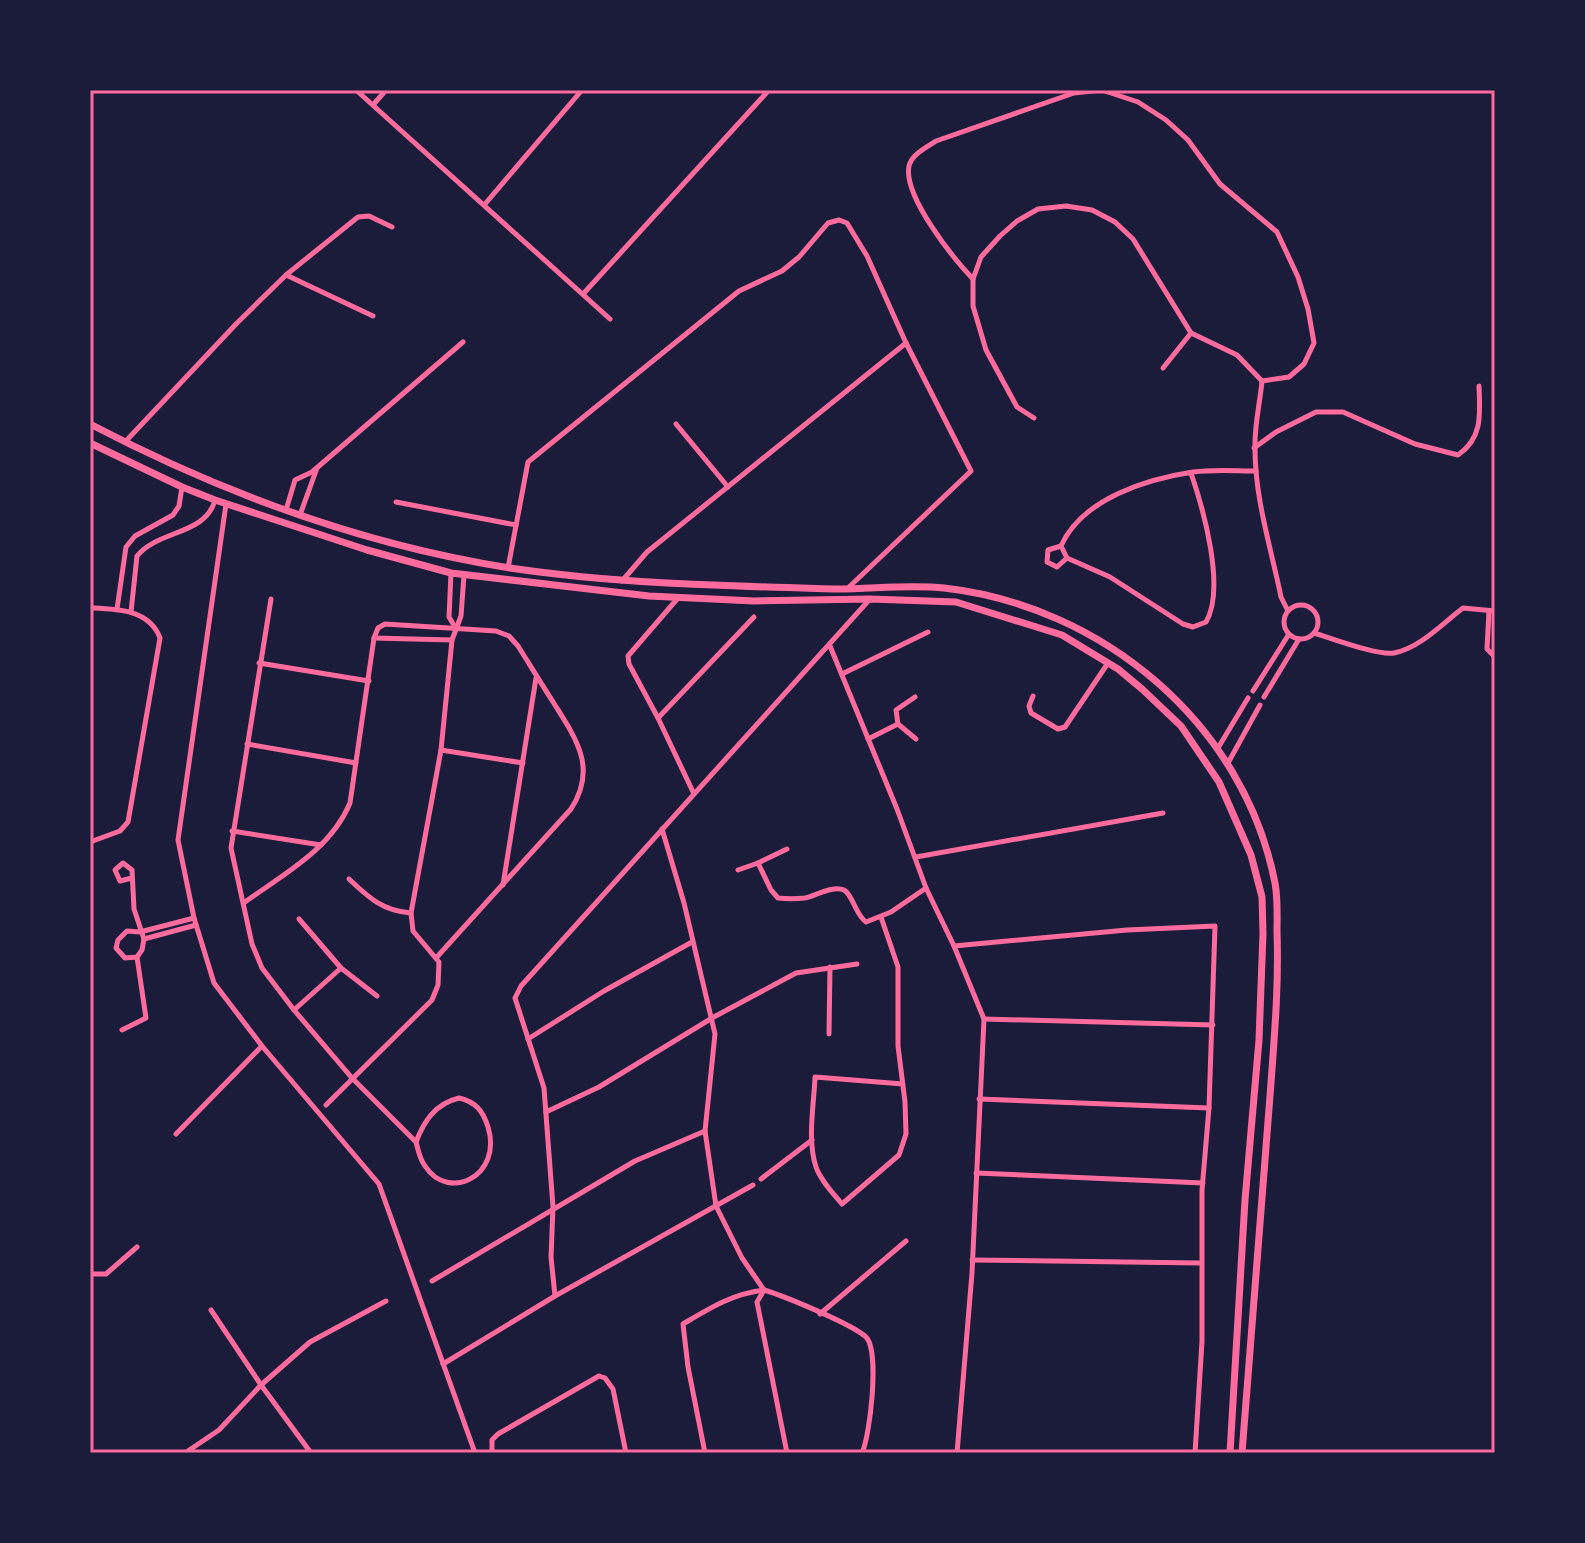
<svg xmlns="http://www.w3.org/2000/svg" width="1585" height="1543" viewBox="0 0 1585 1543" font-family="Commissioner,sans-serif">
  <style>
    .lines { fill: none; stroke-linecap: round; stroke-linejoin: round }
    .minor { stroke: #ff6b9d; stroke-width: 5 }
    .secondary { stroke: #ff6b9d; stroke-width: 7 }
    .neatline { fill: none; stroke: #ff6b9d; stroke-width: 3 }
  </style>
  <rect width="100%" height="100%" fill="#1b1b3a"/>
  <g class="lines">
    <g class="minor">
      <polyline points="356,90 610,319"/>
      <polyline points="373,105 386,90"/>
      <polyline points="485,204 582,90"/>
      <polyline points="286,275 373,316"/>
      <path d="M973 279C953 258 903 196 909 166 912 154 927 147 936 141L1074 93 1101 90"/>
      <polyline points="584,293 769,90"/>
      <polyline points="1163,368 1191,333"/>
      <path d="M1262 381C1260 403 1254 427 1255 449 1255 499 1271 548 1281 597L1288 611"/>
      <polyline points="1034,418 1017,407 986,350 973,306 973,279 981,257 1000,236 1017,221 1038,209 1066,206 1092,210 1115,222 1133,239 1191,333 1237,355 1262,381 1289,377 1304,364 1314,343 1308,309 1298,277 1277,232 1220,184 1188,140 1166,120 1138,102 1102,90"/>
      <polyline points="676,424 728,487"/>
      <polyline points="125,442 237,323 286,275 358,217 369,216 392,227"/>
      <path d="M1254 448 1276 432 1316 412H1343L1415 444 1458 455C1483 438 1480 414 1479 386"/>
      <path d="M1191 473C1203 508 1226 588 1206 622L1193 627 1183 624 1110 577 1067 558 1061 546C1082 499 1146 479 1193 472 1214 469 1236 471 1256 471"/>
      <polyline points="396,502 516,525"/>
      <polyline points="226,504 178,840 194,918 214,983 262,1046 379,1184 475,1453"/>
      <polyline points="286,510 295,480 312,472 463,342"/>
      <polyline points="300,515 317,468"/>
      <polyline points="1061,546 1048,550 1047,562 1057,567 1067,558"/>
      <polyline points="508,568 528,462 739,291 782,271 799,257 828,223 839,220 847,223 867,256 906,343 971,471 847,589"/>
      <polyline points="451,573 449,617 455,627"/>
      <polyline points="622,581 647,552 906,343"/>
      <polyline points="678,598 628,656 629,664 658,718 694,794"/>
      <polyline points="271,599 231,848 252,944 262,968 294,1010 352,1078 416,1142"/>
      <circle cx="1301" cy="622" r="17"/>
      <path d="M90 608C116 609 149 609 160 638L128 822 120 831 90 842"/>
      <polyline points="117,609 126,547 135,536 173,515 179,506 182,487"/>
      <polyline points="1489,611 1487,649 1495,657"/>
      <path d="M131 612 137 556C158 530 206 535 215 500"/>
      <path d="M1314 633C1331 638 1378 656 1394 653 1420 648 1443 623 1463 608L1495 611"/>
      <polyline points="374,638 452,640"/>
      <polyline points="830,646 897,809 926,888 954,946 984,1019 972,1273 957,1453"/>
      <polyline points="259,663 369,681"/>
      <polyline points="842,674 928,632"/>
      <polyline points="1253,691 1289,634"/>
      <polyline points="1033,696 1029,706 1031,713 1058,729 1065,727 1108,663"/>
      <polyline points="1264,697 1299,639"/>
      <polyline points="658,718 754,617"/>
      <polyline points="898,724 896,710 915,697"/>
      <polyline points="868,739 898,724 916,739"/>
      <polyline points="247,744 356,763"/>
      <polyline points="1218,748 1248,698"/>
      <polyline points="441,750 523,763"/>
      <polyline points="1228,763 1260,705"/>
      <path d="M662 829 684 903 715 1034 705 1131 716 1206 742 1258 764 1290C732 1294 710 1308 683 1324L688 1367 705 1453"/>
      <polyline points="232,831 321,845"/>
      <path d="M787 849 758 863 771 890 778 898C787 899 796 899 805 898 815 896 833 885 844 890 853 895 855 914 866 922L891 912 926 888"/>
      <polyline points="916,857 1163,813"/>
      <polyline points="738,870 758,863"/>
      <polyline points="132,878 120,881 115,870 123,863 132,870 134,909 144,939 142,950 137,957 125,958 116,948 118,940 127,931 140,932 194,918"/>
      <path d="M349 879C369 898 383 911 411 913"/>
      <polyline points="503,885 536,678"/>
      <path d="M245 902C284 874 331 849 350 803L374 638 378 628 385 624 496 631 509 636 518 646C530 665 542 685 555 705 577 740 597 769 571 809L436 958"/>
      <path d="M881 917 898 967V1046L905 1102 906 1134 899 1155 842 1204C833 1193 821 1181 816 1167 807 1140 814 1104 815 1077L903 1084"/>
      <polyline points="299,919 341,968 377,996"/>
      <polyline points="144,939 196,925"/>
      <polyline points="954,946 1127,930 1215,926 1209,1108 1202,1190 1202,1341 1195,1453"/>
      <polyline points="294,1010 341,968"/>
      <polyline points="984,1019 1213,1025"/>
      <polyline points="122,1030 146,1018 137,957"/>
      <polyline points="829,1034 830,967"/>
      <polyline points="528,1039 604,991 692,942"/>
      <path d="M459 1098C476 1102 483 1111 488 1127 503 1175 449 1203 425 1166 420 1160 418 1150 416 1142 424 1121 435 1104 459 1098Z"/>
      <polyline points="979,1099 1209,1108"/>
      <polyline points="326,1105 432,1000 438,985 439,962 413,931 411,913 441,750 452,640 461,616 464,575"/>
      <polyline points="546,1112 599,1087 712,1018 796,973 857,964"/>
      <polyline points="176,1134 262,1046"/>
      <polyline points="976,1173 1203,1183"/>
      <polyline points="761,1179 812,1140"/>
      <polyline points="972,1260 1200,1263"/>
      <polyline points="90,1274 106,1274 137,1247"/>
      <polyline points="432,1281 635,1161 705,1131"/>
      <polyline points="555,1296 551,1257 553,1207 544,1088 515,998 521,986 870,599"/>
      <polyline points="211,1310 261,1385 311,1453"/>
      <polyline points="820,1314 906,1241"/>
      <polyline points="443,1364 555,1296 753,1185"/>
      <polyline points="185,1453 219,1430 261,1385 310,1342 386,1301"/>
      <polyline points="492,1453 492,1440 498,1434 599,1376 605,1378 613,1389 626,1453"/>
      <path d="M787 1453 757 1302 764 1290C784 1296 852 1324 866 1337 880 1351 870 1436 862 1453"/>
    </g>
    <g class="secondary">
      <path d="M90 424C220 492 364 545 510 568 618 584 728 586 838 589 873 589 910 584 944 588 1103 606 1244 724 1275 883 1278 899 1277 916 1277 932 1279 987 1274 1041 1270 1096 1260 1215 1251 1334 1242 1453"/>
      <polyline points="90,443 182,487 215,500 367,550 451,573 649,596 754,601 870,599 956,602 1062,635 1118,669 1142,689 1181,726 1219,782 1251,855 1262,897 1263,933 1259,1040 1245,1200 1230,1453"/>
    </g>
  </g>
  <rect width="1585" height="1543" fill="none" stroke="#1b1b3a" stroke-width="184"/>
  <rect x="92" y="92" width="1401" height="1359" class="neatline"/>
</svg>
